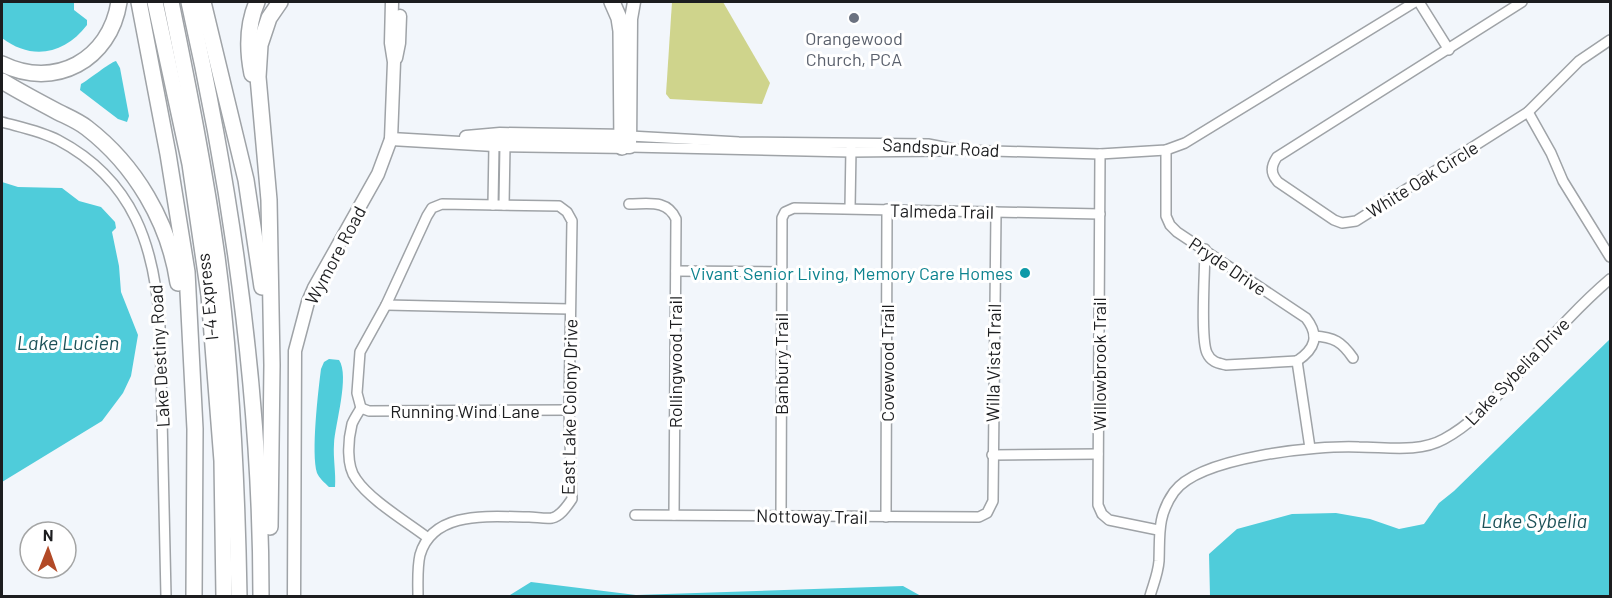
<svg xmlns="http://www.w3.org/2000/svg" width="1612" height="598" viewBox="0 0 1612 598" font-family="Barlow,sans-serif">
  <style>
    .green { fill: #cfd48c }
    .water { fill: #4fccda }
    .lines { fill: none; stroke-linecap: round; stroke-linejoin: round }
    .minor-casing { stroke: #9fa3a7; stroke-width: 12 }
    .major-casing { stroke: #9fa3a7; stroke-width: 15 }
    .highway-casing { stroke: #9fa3a7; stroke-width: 18 }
    .minor { stroke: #fff; stroke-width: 9 }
    .major { stroke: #fff; stroke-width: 12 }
    .highway { stroke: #fff; stroke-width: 15 }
    .worship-dot { fill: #6b7280; stroke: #fff; stroke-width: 2 }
    .culture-dot { fill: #0f9aa8; stroke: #fff; stroke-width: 2 }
    .labels { text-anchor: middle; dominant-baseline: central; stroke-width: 6; stroke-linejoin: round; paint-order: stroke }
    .worship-label { font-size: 18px; fill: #5b616d; stroke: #fff }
    .street-label { font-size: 18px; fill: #1c1d1f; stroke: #fff }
    .culture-label { font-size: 18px; fill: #0d838f; stroke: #fff; text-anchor: end }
    .water-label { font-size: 20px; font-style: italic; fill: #1c5158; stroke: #fff }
  </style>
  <rect width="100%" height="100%" fill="#f2f6fb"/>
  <polygon class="green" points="672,2 723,2 770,83 762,104 670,99 666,94"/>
  <g class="water">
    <path d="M2 2H74V10L87 20V25C65 54 32 61 2 38Z"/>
    <path d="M116 61 120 68 129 116 127 122 118 119 80 90 81 84C90 79 109 63 116 61Z"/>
    <polygon points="2,182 18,187 62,188 79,201 101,207 115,222 116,228 112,232 119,266 121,292 138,335 131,376 123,393 102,421 2,482"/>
    <polygon points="1610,339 1610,596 1210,596 1209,554 1237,529 1292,514 1336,513 1370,519 1399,529 1424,524 1439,503 1454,491"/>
    <path d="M329 359 339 360C350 376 335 424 334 444 333 458 336 473 335 487H329C325 483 319 478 317 473 311 453 318 392 321 369L324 362Z"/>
    <polygon points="531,582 636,595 903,586 921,596 511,596 510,595"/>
  </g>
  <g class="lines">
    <g class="minor-casing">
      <g id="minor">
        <polyline points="1419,2 1449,50"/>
        <path d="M1522 2 1277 157C1271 166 1270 173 1278 182L1334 220 1342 223 1356 221 1528 112 1579 61 1610 40"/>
        <polyline points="1528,112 1551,153 1563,181 1610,257"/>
        <path d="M2 122C20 127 41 131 58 140 134 180 155 247 160 327L166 596"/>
        <polyline points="630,136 739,142 928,144 959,150 1100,154 1166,150 1185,143 1415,2"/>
        <polyline points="504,142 505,145 504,205"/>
        <polyline points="630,147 851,152 945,151"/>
        <path d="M1166 150V216L1170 225 1177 232 1306 318C1320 336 1315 349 1297 361"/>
        <polyline points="1100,154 1098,505 1102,514 1109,520 1158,530"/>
        <path d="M629 204C648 204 667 199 676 219L674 515"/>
        <polyline points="493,205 494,145 496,141"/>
        <polyline points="850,208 851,148"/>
        <path d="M1205 249C1205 269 1200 338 1207 353 1211 362 1218 363 1226 365L1297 361"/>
        <polyline points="676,271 781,272"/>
        <polyline points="386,305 570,309"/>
        <path d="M1314 336C1334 337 1342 342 1353 358"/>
        <polyline points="1297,361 1310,448"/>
        <path d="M361 408 357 393 360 352 386 305 427 216 432 208 442 204 559 206 567 212 572 221 569 410 572 499C567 506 561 516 552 518 545 519 536 517 529 517 493 517 433 509 420 555 417 568 418 583 418 596"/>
        <polyline points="361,408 369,411 569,410"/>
        <path d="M361 408C358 413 354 419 352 424 348 440 346 466 356 479 370 500 407 522 428 538"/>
        <polyline points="992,455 1098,454"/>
        <polyline points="635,515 979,517 987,513 993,501 996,212"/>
        <polyline points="781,516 782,218 785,212 794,208 1100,214"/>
        <polyline points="886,517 887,209"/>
        <path d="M1150 596C1153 585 1158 574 1159 561 1160 535 1157 516 1174 492 1199 457 1317 445 1359 447 1387 447 1419 453 1444 439 1472 424 1494 399 1516 376 1546 343 1576 308 1610 279"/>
      </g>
    </g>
    <g class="major-casing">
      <g id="major">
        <polyline points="396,58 399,43 400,16"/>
        <polyline points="466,137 500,134 629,136"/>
        <polyline points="391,139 494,145 630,147 631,19 634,2"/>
        <polyline points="294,596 295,351 308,302 314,288 378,174 391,139 394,62 391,43 392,2"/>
      </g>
    </g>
    <g class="highway-casing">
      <g id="highway">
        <polyline points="139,2 168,154 187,272 195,429 194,596"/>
        <polyline points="155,2 190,164 209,295 222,461 224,596"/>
        <path d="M171 2C188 86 205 171 217 257 232 369 237 483 239 596"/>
        <path d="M189 2C233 197 261 396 261 596"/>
        <polyline points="203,2 246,180 262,287"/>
        <polyline points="612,2 619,18 621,31 622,147"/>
        <path d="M2 64C55 90 110 60 119 2"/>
        <path d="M252 74C247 49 247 25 257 2"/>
        <path d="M2 81C20 92 39 102 58 112 68 117 78 121 87 128 135 165 169 222 178 283"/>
        <polyline points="270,527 272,365 269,200 258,77 260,45 269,18 280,2"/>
      </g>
    </g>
    <use href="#minor" class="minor"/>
    <use href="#major" class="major"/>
    <use href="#highway" class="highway"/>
  </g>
  <circle class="worship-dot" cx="854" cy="18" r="6"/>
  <circle class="culture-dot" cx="1025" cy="273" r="6"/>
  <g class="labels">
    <g class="worship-label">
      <text x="854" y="38">Orangewood<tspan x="854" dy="21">Church, PCA</tspan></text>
    </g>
    <g class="street-label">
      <text transform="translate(941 147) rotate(3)">Sandspur Road</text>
      <text transform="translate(1422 179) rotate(-32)">White Oak Circle</text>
      <text transform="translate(942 211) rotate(1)">Talmeda Trail</text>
      <text transform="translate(335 255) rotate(-62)">Wymore Road</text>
      <text transform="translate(1228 266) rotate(34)">Pryde Drive</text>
      <text transform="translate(207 297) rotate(-96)">I-4 Express</text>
      <text transform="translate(159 356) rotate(-93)">Lake Destiny Road</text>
      <text transform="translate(675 362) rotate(-90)">Rollingwood Trail</text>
      <text transform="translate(887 363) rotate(-90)">Covewood Trail</text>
      <text transform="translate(993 363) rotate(-89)">Willa Vista Trail</text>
      <text transform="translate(781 364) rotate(-90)">Banbury Trail</text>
      <text transform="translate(1099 364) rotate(-90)">Willowbrook Trail</text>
      <text transform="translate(1517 371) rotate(-46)">Lake Sybelia Drive</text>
      <text transform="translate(569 407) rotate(-89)">East Lake Colony Drive</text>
      <text x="465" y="411">Running Wind Lane</text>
      <text transform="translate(812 516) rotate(1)">Nottoway Trail</text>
    </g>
    <g class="culture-label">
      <text x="1013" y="273">Vivant Senior Living, Memory Care Homes</text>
    </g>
    <g class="water-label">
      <text x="68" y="342">Lake Lucien</text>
      <text x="1534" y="520">Lake Sybelia</text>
    </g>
  </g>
  <rect width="1612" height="598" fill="none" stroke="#1c1d1f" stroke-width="6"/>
  <g transform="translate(48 550) rotate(1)"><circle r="28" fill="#ffffff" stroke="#a4a5a5" stroke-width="1.5"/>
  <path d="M0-4.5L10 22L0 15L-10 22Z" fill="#b24a27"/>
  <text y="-9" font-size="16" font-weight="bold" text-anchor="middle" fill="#1c1d1f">N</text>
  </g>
</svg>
